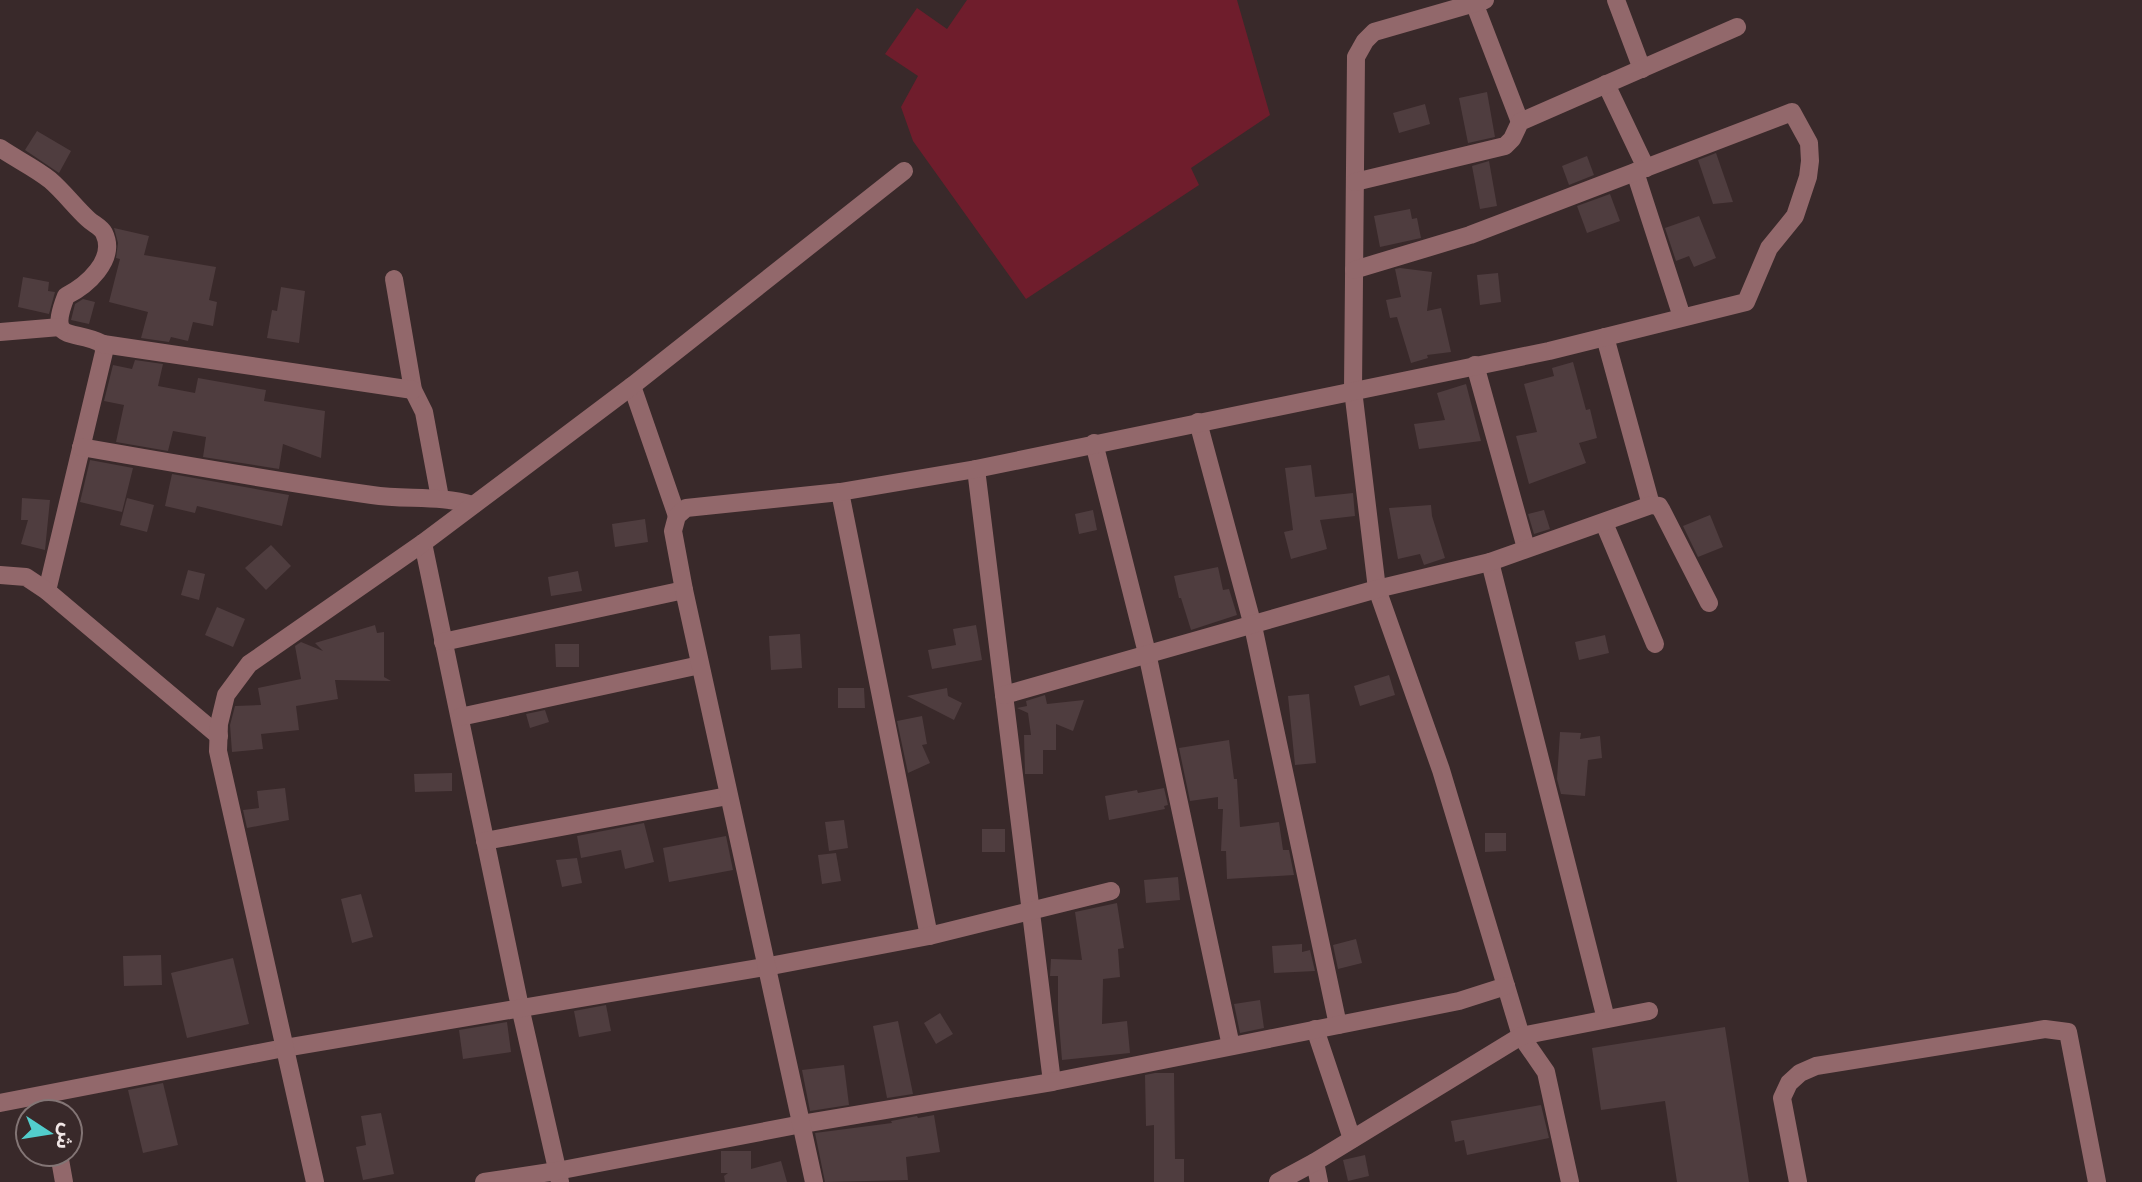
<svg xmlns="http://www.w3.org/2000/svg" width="2142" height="1182" viewBox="0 0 2142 1182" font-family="Cabin,'Noto Sans Arabic',sans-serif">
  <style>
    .green { fill: #6f1d2c }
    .building { fill: #4f3d3f }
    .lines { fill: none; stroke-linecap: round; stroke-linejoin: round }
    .minor { stroke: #92686b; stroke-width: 18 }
  </style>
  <rect width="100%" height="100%" fill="#39292a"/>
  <polygon class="green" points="967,0 1237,0 1270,115 1191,168 1199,185 1026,299 913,141 901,107 918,76 885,54 917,8 947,29"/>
  <g class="building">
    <polygon points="1487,92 1495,137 1468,143 1459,98"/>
    <polygon points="1425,104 1430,124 1399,133 1393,113"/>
    <polygon points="37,131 71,151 59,173 25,150"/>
    <polygon points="1716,153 1733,202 1713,204 1698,160"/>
    <polygon points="1587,156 1594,175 1569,185 1562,166"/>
    <polygon points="1489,161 1497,206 1480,209 1472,166"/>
    <polygon points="1610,194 1620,221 1587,233 1577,206"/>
    <polygon points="1410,209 1412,219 1417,218 1421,238 1380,247 1374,216"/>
    <polygon points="1699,216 1716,258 1694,267 1689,256 1676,261 1665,228"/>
    <polygon points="114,228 149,236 144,255 216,267 209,300 217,302 213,326 193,322 188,341 171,337 169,342 141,338 148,312 109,302 120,259 116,258 118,243"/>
    <polygon points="1400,268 1432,272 1427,311 1441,308 1451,352 1427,355 1428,358 1411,363 1397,317 1390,318 1386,300 1401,297 1395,269"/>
    <polygon points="1498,273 1501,302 1480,305 1477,275"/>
    <polygon points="23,277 49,282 48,291 55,292 49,314 18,307"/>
    <polygon points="281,287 305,291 299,343 267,338 272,310 277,311"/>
    <polygon points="83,299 95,302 89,324 71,320 75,304"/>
    <polygon points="135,360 163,364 158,386 195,393 198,378 266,390 264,401 325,411 321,458 283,444 279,469 203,457 206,437 173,431 168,451 116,442 124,405 104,401 113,365 132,369"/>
    <polygon points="1573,362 1586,410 1590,409 1597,438 1579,443 1586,463 1529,484 1516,436 1537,432 1524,384 1554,376 1552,368"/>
    <polygon points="1466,384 1481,441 1419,449 1414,424 1445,420 1437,393"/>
    <polygon points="90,460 133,468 122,512 80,502"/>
    <polygon points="1311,465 1315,497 1353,493 1355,516 1320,520 1327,549 1291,559 1284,532 1293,530 1285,468"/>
    <polygon points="172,474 289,495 282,526 197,506 195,513 165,506"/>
    <polygon points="22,498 50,500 45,550 21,544 28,520 21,520"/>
    <polygon points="127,498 154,505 147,532 120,525"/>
    <polygon points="1431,505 1432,516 1445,558 1424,565 1420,554 1398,559 1389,508"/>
    <polygon points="1093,510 1097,530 1079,534 1075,514"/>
    <polygon points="1544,510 1550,529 1534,534 1528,514"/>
    <polygon points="1710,515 1723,547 1698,557 1683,526"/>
    <polygon points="645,519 648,542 615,547 612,524"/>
    <polygon points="271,545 291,566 266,590 245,568"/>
    <polygon points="1218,567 1223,590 1229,589 1237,615 1191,630 1181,598 1179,598 1174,576"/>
    <polygon points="188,570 205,574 199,600 181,595"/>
    <polygon points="578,571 582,591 551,596 548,577"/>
    <polygon points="217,607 245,619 233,647 205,635"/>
    <polygon points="375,625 377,633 384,632 384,677 391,681 335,680 338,699 296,706 299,730 261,734 263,749 232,752 230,725 235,706 261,705 258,688 301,679 295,646 301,642 323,651 315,643"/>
    <polygon points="976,625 982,660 932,669 928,650 956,645 953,629"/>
    <polygon points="800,634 802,668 771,670 769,636"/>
    <polygon points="1605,635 1609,653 1579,660 1575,642"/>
    <polygon points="555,644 579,644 579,667 556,667"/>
    <polygon points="1389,675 1395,695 1360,706 1354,686"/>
    <polygon points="838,688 864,688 865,708 838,708"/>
    <polygon points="947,688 948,696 962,703 954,720 907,696"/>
    <polygon points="1309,694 1316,763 1295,765 1288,696"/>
    <polygon points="1045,695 1047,704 1084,700 1073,731 1056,724 1056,750 1043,750 1043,774 1025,774 1024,735 1031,735 1028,713 1017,708 1027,706 1026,701"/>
    <polygon points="545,710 549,722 530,728 526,714"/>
    <polygon points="922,716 927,744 922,745 930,763 908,773 897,721"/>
    <polygon points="1560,732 1581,733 1580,739 1600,736 1602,758 1588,760 1585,796 1561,794 1557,779"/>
    <polygon points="1229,740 1234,779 1237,779 1240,827 1279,822 1283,850 1289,850 1294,875 1227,879 1226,851 1221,851 1223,809 1218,809 1218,797 1190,801 1179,748"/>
    <polygon points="452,773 452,791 415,792 414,774"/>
    <polygon points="285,788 289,820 247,828 243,810 259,808 257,791"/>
    <polygon points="1164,788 1168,805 1164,806 1165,809 1109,820 1105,796 1137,790 1138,793"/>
    <polygon points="844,820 848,848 829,851 825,822"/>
    <polygon points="644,823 654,862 625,869 621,850 581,858 577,836"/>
    <rect x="982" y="829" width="23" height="23"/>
    <polygon points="1485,833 1506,833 1506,851 1485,852"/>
    <polygon points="726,836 733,870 669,882 663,848"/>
    <polygon points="836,853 841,881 822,884 818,855"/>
    <polygon points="577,858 582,883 562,887 556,860"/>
    <polygon points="1178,877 1180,900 1146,903 1144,880"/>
    <polygon points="361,894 373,937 352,943 341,899"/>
    <polygon points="1117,903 1124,948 1118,949 1120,977 1103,979 1102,1024 1127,1021 1130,1053 1062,1060 1058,1011 1058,976 1050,976 1051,959 1082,960 1075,912"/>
    <polygon points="1356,939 1362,963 1338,969 1333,945"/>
    <polygon points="1302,944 1302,952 1310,950 1315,971 1274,973 1272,946"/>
    <polygon points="161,955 162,985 124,986 123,956"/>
    <polygon points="233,958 249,1024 187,1038 171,973"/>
    <polygon points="1260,1000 1264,1028 1240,1033 1234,1004"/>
    <polygon points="606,1005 611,1031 579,1037 574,1011"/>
    <polygon points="940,1013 953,1034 936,1044 924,1023"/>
    <polygon points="898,1021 913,1094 887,1098 873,1026"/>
    <polygon points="507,1022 511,1052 463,1059 459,1030"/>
    <polygon points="1725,1027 1749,1182 1677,1182 1665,1101 1601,1110 1592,1048"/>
    <polygon points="844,1065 849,1105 810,1111 802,1070"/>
    <polygon points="1155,1073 1174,1073 1175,1159 1184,1159 1184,1182 1154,1182 1154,1125 1146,1126 1145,1075"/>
    <polygon points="163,1083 178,1145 143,1153 128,1090"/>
    <polygon points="1541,1105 1549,1138 1467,1155 1464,1140 1455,1142 1451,1121"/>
    <polygon points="381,1113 394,1174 363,1180 356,1147 366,1145 361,1116"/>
    <polygon points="934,1115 940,1152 906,1157 908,1180 825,1182 815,1133 892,1123 891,1121 917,1116 918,1118"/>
    <polygon points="721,1151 751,1151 751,1169 781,1161 787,1182 725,1182 724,1176 728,1173 721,1173"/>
    <polygon points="1365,1155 1369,1176 1348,1181 1343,1160"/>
  </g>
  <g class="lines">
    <g class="minor">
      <polyline points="1473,0 1520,122"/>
      <polyline points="1485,0 1374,32 1365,41 1356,57 1353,390 1377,589 1441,770 1521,1036 1546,1072 1570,1182"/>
      <polyline points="1616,0 1642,69"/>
      <polyline points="1606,84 1646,168"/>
      <path d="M0 148C16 159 35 168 50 180 64 192 75 207 88 219 93 224 101 227 104 233 117 260 86 286 66 296 47 345 73 328 103 344L104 352 47 591"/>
      <polyline points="1635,172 1682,317"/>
      <polyline points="1355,182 1505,146 1512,139 1520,122 1737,27"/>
      <polyline points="394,279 413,390 424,412 440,498"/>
      <polyline points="0,332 60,327"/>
      <polyline points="1605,337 1651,505"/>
      <polyline points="103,344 413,390"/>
      <polyline points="1475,365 1526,548"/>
      <polyline points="632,386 677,516"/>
      <polyline points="1198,422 1253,626 1338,1025"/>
      <polyline points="1094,443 1147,653 1231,1046"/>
      <path d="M81 447C178 464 275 481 372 495 406 500 440 495 473 505"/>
      <polyline points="976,469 1052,1082"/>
      <polyline points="840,492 929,936"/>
      <polyline points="1604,523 1655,644"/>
      <polyline points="423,543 520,1007 560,1182"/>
      <polyline points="1490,562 1606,1019"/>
      <polyline points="0,575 26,577 47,591 219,736"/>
      <polyline points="443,642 684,590"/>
      <polyline points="1004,695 1377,589 1490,562 1651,505 1659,506 1662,511 1709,603"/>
      <polyline points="460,717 700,665"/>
      <polyline points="485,841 728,796"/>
      <polyline points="1315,1029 1352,1139"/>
      <polyline points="0,1103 284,1048 765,967 929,936 1111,891"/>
      <polyline points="59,1154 64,1182"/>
      <polyline points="1315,1162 1319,1182"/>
      <polyline points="315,1182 218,751 219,724 226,695 249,664 423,543 632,386 904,171"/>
      <polyline points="484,1182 557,1171 802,1124 1052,1082 1459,1001 1506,986"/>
      <polyline points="814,1182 684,590 673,531 677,516 686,508 840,492 976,469 1549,351 1746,302 1769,248 1795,216 1808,177 1810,161 1809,143 1792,112 1470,235 1354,270"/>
      <polyline points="1278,1182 1315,1162 1521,1036 1649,1011"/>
      <polyline points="1798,1182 1782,1098 1789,1083 1800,1073 1816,1066 2045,1029 2068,1032 2097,1182"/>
    </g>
  </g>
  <g transform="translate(49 1133) rotate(102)"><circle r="33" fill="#39292a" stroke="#837575" stroke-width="2"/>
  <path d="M0-5L12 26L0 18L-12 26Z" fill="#52cdcc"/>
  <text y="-10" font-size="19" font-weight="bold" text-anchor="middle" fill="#f1e6e6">ش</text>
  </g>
</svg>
